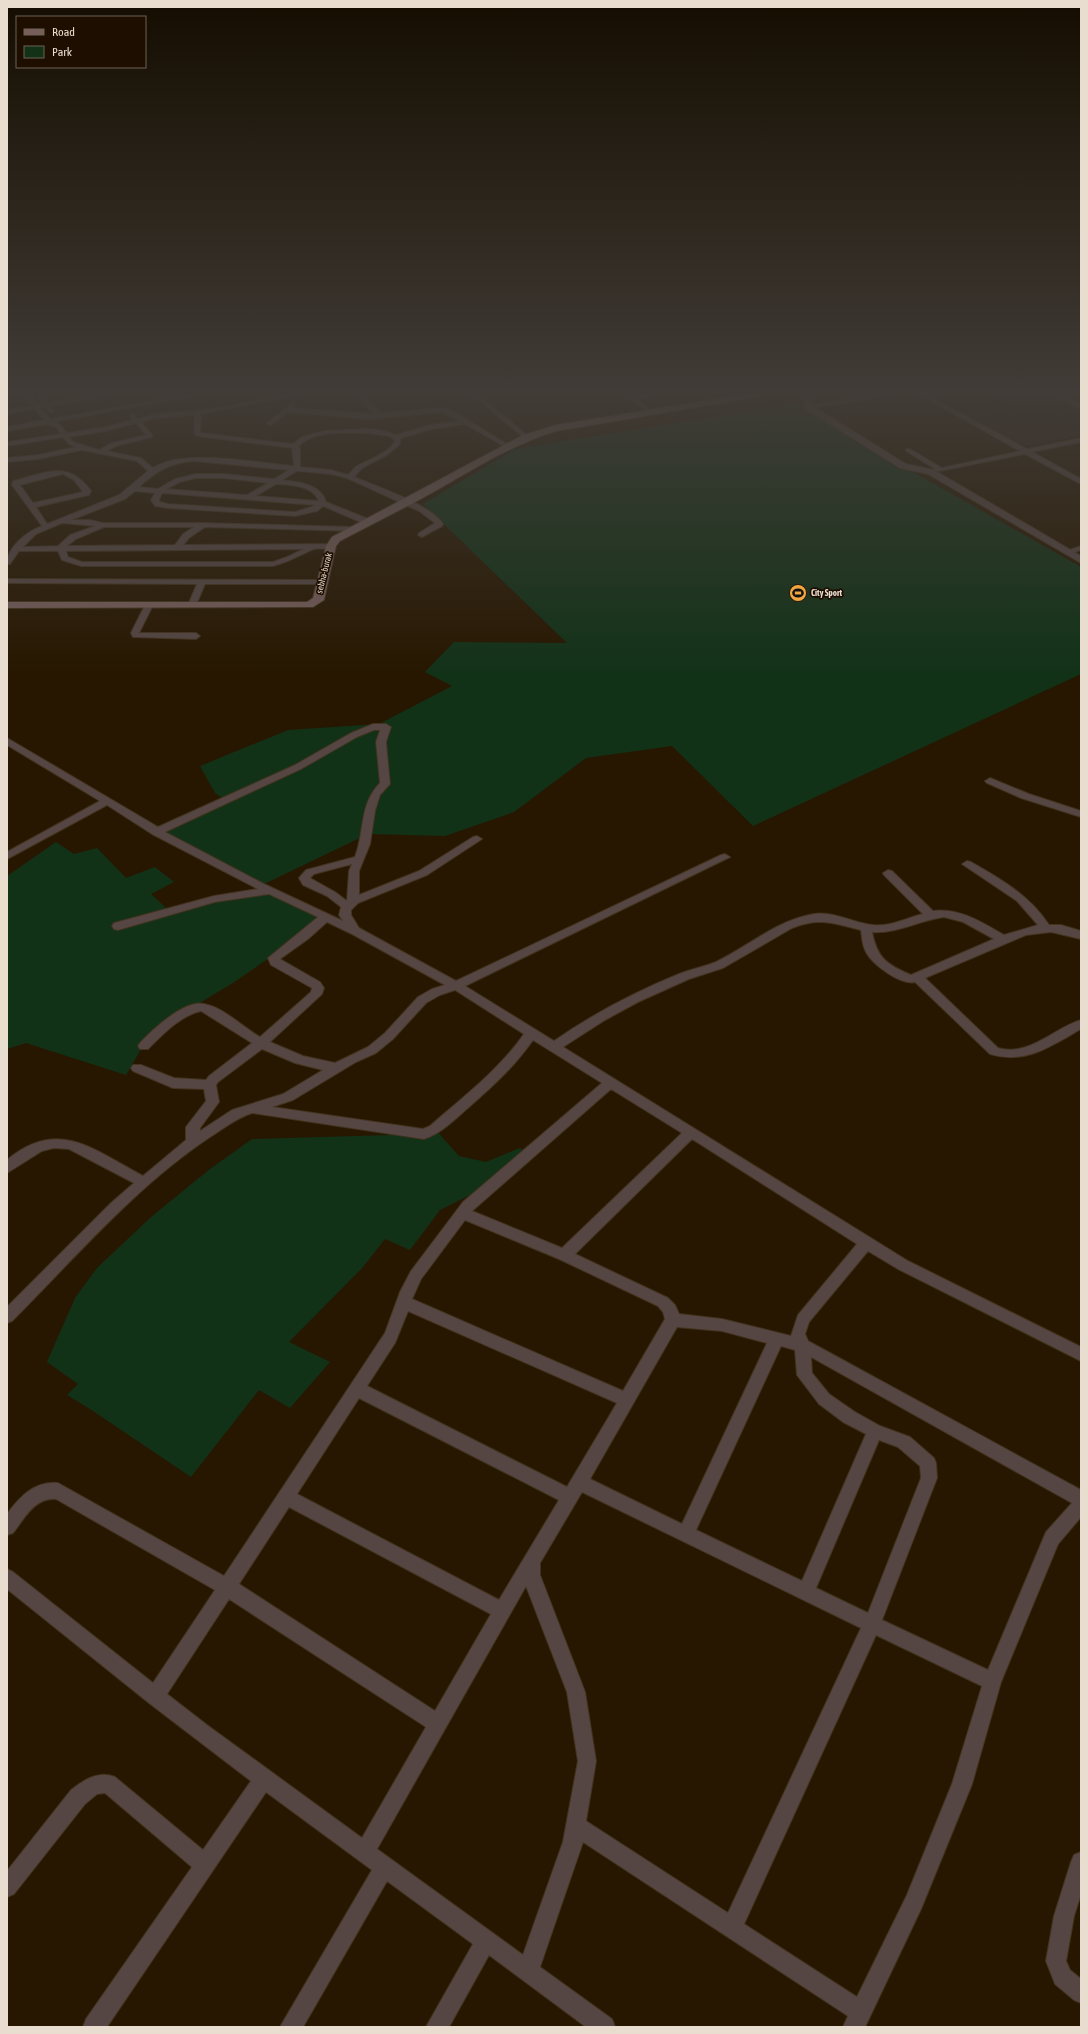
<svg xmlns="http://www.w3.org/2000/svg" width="1088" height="2034" viewBox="0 0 1088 2034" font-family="'Asap Condensed',sans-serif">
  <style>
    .education { fill: #2e1d18 }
    .green { fill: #123218 }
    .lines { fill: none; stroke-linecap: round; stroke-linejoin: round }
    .minor-casing { stroke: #42331d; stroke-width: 2 }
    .tertiary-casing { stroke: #42331d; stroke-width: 2 }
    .secondary-casing { stroke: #42331d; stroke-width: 2 }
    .minor { fill: #554644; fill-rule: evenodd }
    .tertiary { fill: #554644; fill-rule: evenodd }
    .secondary { fill: #765e5b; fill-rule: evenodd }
    .labels { text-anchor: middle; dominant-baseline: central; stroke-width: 3.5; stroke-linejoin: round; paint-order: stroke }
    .far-street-label { font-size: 9px; fill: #e8ddce; stroke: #1d0e00 }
    .far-poi-label { font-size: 9px; font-weight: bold; fill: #e8ddce; stroke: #1d0e00; text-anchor: start }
  </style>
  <rect width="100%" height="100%" fill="#271700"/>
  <g class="education">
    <polygon points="980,391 1042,391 1081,411 1081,417 1063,408 1027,414"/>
    <polygon points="1005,405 1027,416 1062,409 1081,418 1081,436 1029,446 1017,443 982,425 975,419 965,416 967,412"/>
  </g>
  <g class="green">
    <polygon points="800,403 904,467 1081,567 1081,674 753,826 672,746 586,758 514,812 445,836 368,834 260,886 153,830 222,798 215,793 200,766 288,730 379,724 452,686 425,672 454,642 567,643 423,504 515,449"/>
    <polygon points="56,842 74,854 97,848 126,878 155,867 174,882 151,894 166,908 184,907 269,891 325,919 236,981 165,1024 147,1039 126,1075 26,1043 7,1049 7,876"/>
    <polygon points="435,1129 459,1156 486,1162 520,1148 528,1153 492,1184 440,1210 410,1250 385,1239 363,1267 289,1342 330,1362 290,1408 259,1390 191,1477 90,1409 67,1395 78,1384 47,1362 75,1298 97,1268 151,1217 210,1169 252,1139 424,1134"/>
  </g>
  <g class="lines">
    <g class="minor-casing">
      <g id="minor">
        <path d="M22 391H28L39 405 43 404 34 391H40L48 403 119 391H130L51 406 54 411 51 413 45 407 41 408 50 419 208 391H219L55 422 60 425 67 433 106 427 133 420 130 416 133 414 139 419 156 414 213 409 305 391H315L201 414 200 433 293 444 302 437 324 431 367 429 380 430 396 435 430 425 460 421 443 412 370 419 288 412 271 425 266 424 292 403 295 405 292 408 374 414 352 391H380L377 393 362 394 381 413 443 408 453 411 510 446 505 447 465 424 431 429 401 438 399 445 387 455 362 468 354 477C376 486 432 505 443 524L442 526 422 537 418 535 419 533 435 523 419 511 347 478 331 474 297 471 282 480C299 482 321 484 326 502L371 520V524H365L323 506 317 511 295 516 168 508 155 506 151 500 155 493 135 491 125 499 71 520H90L103 523H203L354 527 358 529 354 531 205 527 189 538 183 545 331 544 335 546C329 551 320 547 314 549 299 555 289 562 273 566H81L62 560 58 551H19L10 564H7C7 547 26 532 42 526L12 485 13 481C46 473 68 459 91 491L89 495 36 507 47 524 119 495 148 471 137 461 82 450 38 459 7 462V458L38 455 76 447 69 444 63 437 7 446V442L61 434 56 427 48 424 7 431V427L44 420 35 409 7 414V410L33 406 24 394 7 398V394ZM195 415 194 433 197 436 292 448 294 466C258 463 183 448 153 468L141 458 106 451 116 446 152 437V435L141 422 156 418ZM136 423 146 435 112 443 99 450 73 442 69 437 106 431ZM367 433 389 436 395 440C392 452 367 460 357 466 353 468 352 472 348 475L331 470 300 467V450L299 446C314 430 347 433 367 433ZM194 461 289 470 274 479 224 474H196L175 479 158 489 139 487C156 471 170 463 194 461ZM63 474 74 480 83 492 33 503 20 485ZM196 478H224L268 483 247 495 166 489 180 482ZM276 484C291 485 312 485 319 501L256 496ZM162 493 315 505 311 507 295 512 168 504 160 502 159 500ZM62 523 95 526 70 535 58 546 23 547 36 534ZM104 527H194L183 534 175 545 67 546 76 539ZM304 549 287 557 273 562H82L68 557 66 551Z"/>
        <polygon points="468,391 474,391 528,436 528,438 524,438"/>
        <polygon points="620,391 626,391 633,396 668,391 680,391 637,399 652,411 652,413 650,414"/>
        <polygon points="839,391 845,391 855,398 890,391 900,391 854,402 807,408 804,406 848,399"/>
        <polygon points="913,391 920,391 1027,449 1081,438 1081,442 1032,452 1081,479 1081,484 1025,454 929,473 929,471 935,469 906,451 906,449 910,449 942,468 1020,451"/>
        <polygon points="1047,391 1054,391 1081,404 1081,409"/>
        <polygon points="1081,546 1081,550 1068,554 1064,552"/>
        <polygon points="7,579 323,580 327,582 323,584 205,584 196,605 192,607 188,605 197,584 7,583"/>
        <polygon points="146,603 153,605 139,633 196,633 200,636 196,639 133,637 131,633"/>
        <path d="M373 724H386L391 727 386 742 390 784 380 795 375 811 370 844 359 871V895L419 871 473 837 477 836 482 839 427 875 358 903 351 910V915L359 928 456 981 721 855 725 854 730 857 465 986 554 1041C593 1014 635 992 679 974 691 969 704 967 716 962 749 946 777 920 814 914 834 911 853 923 873 925 890 927 906 918 923 914L884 875 883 873 888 870 892 871 933 911C960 908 981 922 1004 935L1038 925 1017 901 962 864 967 861 971 862C1001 879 1029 895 1049 925H1061L1081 931V939L1051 932 1026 935 925 978 998 1048C1029 1057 1054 1028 1081 1020V1029C1051 1046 1025 1065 990 1054L915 982C901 986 872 964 866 952 862 945 862 937 861 930 833 923 820 917 792 928L723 968 689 979 638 1002 605 1020 563 1047 908 1261 1081 1347V1361L898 1269 868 1251 809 1322 805 1334 808 1341 1081 1490V1517L1058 1544 1001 1682 972 1784 921 1909 865 2027H843L848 2016 583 1842 540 1967 612 2019 615 2027H586L489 1955 449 2027H426L473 1944 387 1881 303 2027H280L372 1870 266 1792 107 2027H83L86 2019 192 1867 105 1793 97 1794 85 1804 14 1894 7 1897V1871L71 1790C84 1780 98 1770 115 1777L203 1850 251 1781 149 1703 7 1589V1569L13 1572 153 1683 215 1590 56 1499C35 1497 24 1519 13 1533L7 1535V1514C20 1497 34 1481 58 1483L224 1576 385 1333 400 1292 411 1271 463 1202 602 1083 533 1040C515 1066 493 1086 469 1107 455 1119 442 1133 424 1139L252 1113C236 1118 223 1129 210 1137 135 1187 75 1258 12 1321L7 1323V1307L111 1203 134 1183 69 1149 54 1148 42 1151 7 1173V1160C58 1117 94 1150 143 1176L186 1140V1127L206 1101 204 1089 173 1088 133 1071 131 1068 133 1065H141L174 1078 206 1080 209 1076 252 1043 201 1011C181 1015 162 1035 148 1049H140L138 1046 140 1043C152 1030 185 999 204 1004 225 1008 242 1027 260 1037L311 992 312 988 271 965 268 958 318 917 269 894 215 902 118 930 114 929 112 926 114 923 214 896 258 889 152 834 107 805 7 859V852L100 801 7 745V738L158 827 295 765 351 733ZM374 730H380L376 742 380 783C359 804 365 831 355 857L306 870 299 878 303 885 327 896 341 907 339 915 343 921 264 884 165 832 301 769 357 737ZM352 864 349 871 347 901 335 892 310 878 314 874ZM944 917 963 922 994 939 911 975C887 965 877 958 872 932 897 934 920 920 944 917ZM327 922 352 934 445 985 432 989 418 997 385 1033 368 1047 335 1063 303 1056 270 1042 322 994 324 988 320 982 280 959 308 939ZM455 990 524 1034C499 1070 463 1097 430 1126L423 1129 272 1107 293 1100 356 1062 376 1053 393 1039 426 1003 440 995ZM262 1049 295 1063 323 1070 283 1094 232 1110 200 1131V1128L219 1102 216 1085 218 1082ZM611 1089 682 1133 562 1248 472 1211ZM692 1139 857 1244 798 1315 791 1336 722 1319 679 1314 675 1305 668 1298 575 1254ZM465 1220 559 1259 658 1306 663 1312 665 1319 623 1391 412 1299 421 1279ZM408 1311 617 1403 567 1487 367 1386 395 1343ZM677 1327 722 1331 767 1343 682 1524 590 1479ZM781 1346 795 1350 797 1375 819 1404 843 1422 866 1434 802 1581 696 1530ZM811 1357 1072 1503 1046 1532 988 1670 882 1620 937 1478 936 1463 934 1458 910 1437 880 1426 855 1412 829 1394 812 1373ZM359 1398 559 1500 499 1600 297 1494ZM879 1440 898 1447 920 1466 921 1478 868 1613 816 1588ZM582 1492 861 1628 728 1913 586 1821 596 1761 585 1692 540 1575V1563ZM289 1507 491 1614 435 1711 239 1584ZM526 1586 567 1692 578 1761 563 1842 523 1955 377 1849ZM229 1599 426 1727 362 1838 207 1725 167 1694ZM876 1635 982 1686 952 1784 907 1895 857 1997 744 1924Z"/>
        <polygon points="990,778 1029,794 1081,811 1081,817 1021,798 987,783 985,781"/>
        <polygon points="1081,1852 1081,1894 1074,1916 1066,1961 1070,1970 1081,1979 1081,2003 1074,2000 1055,1984 1046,1961 1054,1916 1071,1862 1074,1855"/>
      </g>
    </g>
    <g class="tertiary-casing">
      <path id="tertiary" d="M789 391C800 390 806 395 813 403L811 405 906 464 934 470 1081 556V563L928 474 900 468 804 408 805 403Z"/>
    </g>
    <g class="secondary-casing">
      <path id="secondary" d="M763 391H780L776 394 557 431C513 444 477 467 437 490 405 508 372 524 340 541L336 546 324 600 313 607 7 608V602H307L313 598 326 546 332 537 523 435 556 425Z"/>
    </g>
    <use href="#minor" class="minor"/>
    <use href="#tertiary" class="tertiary"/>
    <use href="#secondary" class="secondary"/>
  </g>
  <linearGradient id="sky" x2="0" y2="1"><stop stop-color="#150d00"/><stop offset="0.58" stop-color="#413c37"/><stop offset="1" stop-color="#413c37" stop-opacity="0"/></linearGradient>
  <rect width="1088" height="675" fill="url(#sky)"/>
  <defs>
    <g id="stadium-disc" transform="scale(0.9)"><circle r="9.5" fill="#f1a640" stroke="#1d0e00"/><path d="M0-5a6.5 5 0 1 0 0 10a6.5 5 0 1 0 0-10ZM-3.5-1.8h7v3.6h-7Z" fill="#111"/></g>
  </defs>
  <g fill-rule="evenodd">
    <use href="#stadium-disc" x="798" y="593"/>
  </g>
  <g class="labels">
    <g class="far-street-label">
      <text transform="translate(324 573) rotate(-76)">sebha-burak</text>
    </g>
    <g class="far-poi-label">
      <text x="811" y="593">City Sport</text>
    </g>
  </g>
  <rect width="1088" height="2034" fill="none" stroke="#e8ddce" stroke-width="16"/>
  <rect x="16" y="16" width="130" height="52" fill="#1d0e00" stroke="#6e6152"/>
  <rect x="24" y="29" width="20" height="6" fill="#765e5b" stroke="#6e6152"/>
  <text x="52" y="36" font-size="12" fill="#e8ddce">Road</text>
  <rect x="24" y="46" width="20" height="12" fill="#123218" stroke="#6e6152"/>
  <text x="52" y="56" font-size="12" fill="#e8ddce">Park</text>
</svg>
